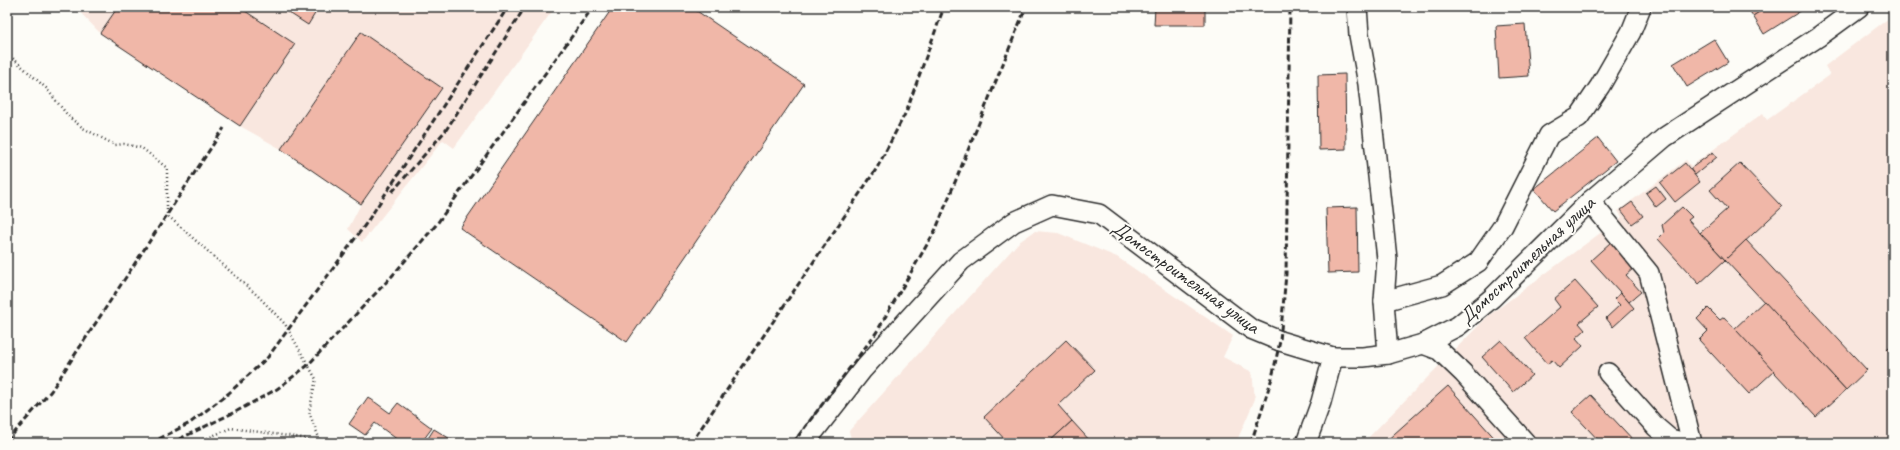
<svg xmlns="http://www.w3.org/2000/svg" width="1900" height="450" viewBox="0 0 1900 450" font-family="Caveat,sans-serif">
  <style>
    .built { fill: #f9e7df }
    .building { fill: #f0b7a8; stroke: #2b2b2b }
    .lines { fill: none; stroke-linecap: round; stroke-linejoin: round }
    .minor-casing { stroke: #2b2b2b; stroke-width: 22 }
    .path { stroke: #2b2b2b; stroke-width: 2.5; stroke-dasharray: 1 3; stroke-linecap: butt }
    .minor { stroke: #fdfcf7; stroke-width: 19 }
    .rail { stroke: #2b2b2b; stroke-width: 3; stroke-dasharray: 6 3; stroke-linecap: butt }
    .labels { text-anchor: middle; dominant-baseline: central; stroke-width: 4; stroke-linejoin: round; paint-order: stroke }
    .street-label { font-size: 20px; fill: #2b2b2b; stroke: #fdfcf7 }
  </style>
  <rect width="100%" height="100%" fill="#fdfcf7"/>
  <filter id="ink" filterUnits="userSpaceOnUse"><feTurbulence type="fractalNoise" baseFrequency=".025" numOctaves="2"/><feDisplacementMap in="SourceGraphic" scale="8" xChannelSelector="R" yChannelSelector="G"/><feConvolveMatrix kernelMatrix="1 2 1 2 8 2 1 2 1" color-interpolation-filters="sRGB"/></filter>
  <g filter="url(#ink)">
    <g class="built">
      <polygon points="75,7 555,7 454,148 443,140 362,242 348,229 361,204 281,149 240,126 100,33"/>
      <polygon points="1893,15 1893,443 1363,443 1488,316 1622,217 1618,211 1686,160 1691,166 1763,113 1767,120 1830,75 1825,66"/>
      <polygon points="1035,231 1058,233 1117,257 1233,336 1223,357 1252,372 1255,399 1236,443 852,443 849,431 1019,242"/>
    </g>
    <g class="building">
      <polygon points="118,7 239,7 295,44 240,126 100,33"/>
      <polygon points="280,7 319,7 308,25"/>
      <polygon points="613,7 691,7 804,84 627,342 460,228"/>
      <polygon points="1155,7 1205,7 1205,25 1154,25"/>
      <polygon points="1747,7 1767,7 1753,16"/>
      <polygon points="1767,7 1807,7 1764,34 1753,16"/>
      <polygon points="1525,24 1529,76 1499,78 1496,26"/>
      <polygon points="361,32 442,88 361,204 281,149"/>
      <polygon points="1714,39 1728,62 1687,87 1673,64"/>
      <polygon points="1345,74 1346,149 1319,150 1318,75"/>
      <polygon points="1598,138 1616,161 1553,211 1534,189"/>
      <polygon points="1713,152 1717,157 1695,175 1690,169"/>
      <polygon points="1685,163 1700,182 1675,202 1660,183"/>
      <polygon points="1740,163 1782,207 1725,260 1700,233 1727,209 1710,190"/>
      <polygon points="1656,186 1666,199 1656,207 1646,193"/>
      <polygon points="1632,202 1643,216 1632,224 1621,210"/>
      <polygon points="1357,207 1358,272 1328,273 1326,208"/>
      <polygon points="1682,207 1692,217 1688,220 1725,260 1699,284 1658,239 1664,233 1662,225"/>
      <polygon points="1746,240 1867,370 1846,390 1725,260"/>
      <polygon points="1611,242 1634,268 1626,275 1641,292 1629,302 1591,260"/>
      <polygon points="1575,281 1598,307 1579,323 1585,330 1576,338 1583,346 1559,368 1552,360 1547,364 1525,338 1560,307 1554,299"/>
      <polygon points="1621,293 1634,308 1613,327 1606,318 1620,305 1614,299"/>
      <polygon points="1764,301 1846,390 1816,417 1734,329"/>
      <polygon points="1708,308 1720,320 1724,317 1774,371 1749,394 1699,340 1708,331 1697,319"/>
      <polygon points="1066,340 1095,370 1058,405 1072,421 1048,443 1008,443 984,417"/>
      <polygon points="1501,340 1532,375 1513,392 1482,357"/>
      <polygon points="1893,344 1893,356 1887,350"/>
      <polygon points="1448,386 1499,443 1385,443 1385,442"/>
      <polygon points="1591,395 1636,443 1601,443 1572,412"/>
      <polygon points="368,397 390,413 398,403 432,428 421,443 402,443 375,423 365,435 349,424"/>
      <polygon points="1072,421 1092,443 1048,443"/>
      <polygon points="434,429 457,443 425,443"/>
    </g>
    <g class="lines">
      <g class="minor-casing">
        <g id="minor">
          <polyline points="1357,7 1359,35 1368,84 1387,259 1384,301 1388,354"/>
          <polyline points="1590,201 1649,273 1692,443"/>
          <polyline points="1384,301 1442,285 1478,262 1503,226 1549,135 1579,117 1600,86 1631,32 1641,7"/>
          <polyline points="1423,344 1439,350 1463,373 1526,443"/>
          <polyline points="1608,373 1656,427 1670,439 1685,443"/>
          <polyline points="805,443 863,369 961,261 1014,222 1052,205 1099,214 1251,329 1280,341 1333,357 1363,357 1388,354 1423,344 1458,326 1492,298 1590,201 1665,137 1818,37 1859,7"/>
          <polyline points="1306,443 1321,402 1333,357"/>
        </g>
      </g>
      <g class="path">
        <polyline points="7,53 46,88 69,117 83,128 115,145 124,144 142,148 167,168 167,215 258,296 285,324 316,379 309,412 321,443"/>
        <polyline points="196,443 231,428 303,438 316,443"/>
      </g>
      <use href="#minor" class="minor"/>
      <g class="rail">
        <polyline points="392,192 446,130 525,7"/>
        <polyline points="7,441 51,391 224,128"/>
        <polyline points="151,443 190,423 229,393 268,357 365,225 508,7"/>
        <polyline points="171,443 237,411 277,389 307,366 392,276 436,225 593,7"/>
        <polyline points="691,443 877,168 906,112 944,7"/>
        <polyline points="793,443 876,333 936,229 1026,7"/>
        <polyline points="1251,443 1272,378 1280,341 1286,274 1290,7"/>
      </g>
    </g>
  </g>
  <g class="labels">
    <g class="street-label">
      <text transform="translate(1527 260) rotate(-43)">Домостроительная улица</text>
      <text transform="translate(1186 277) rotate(36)">Домостроительная улица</text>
    </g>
  </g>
  <rect width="1900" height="450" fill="none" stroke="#fdfcf7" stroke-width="24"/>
  <rect x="12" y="12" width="1876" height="426" fill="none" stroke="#2b2b2b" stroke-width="1.5" filter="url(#ink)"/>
</svg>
